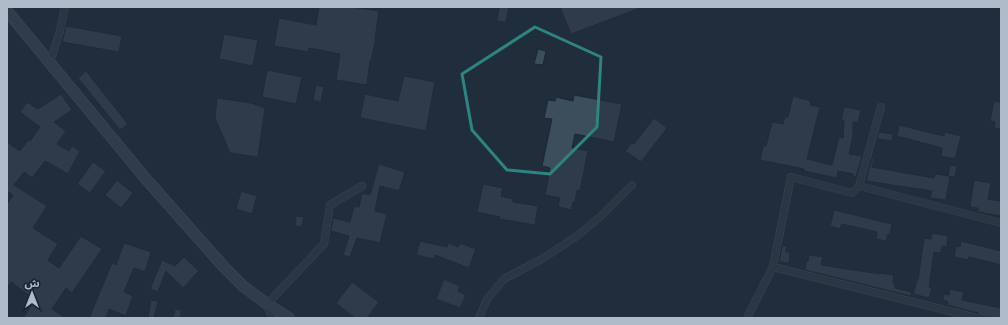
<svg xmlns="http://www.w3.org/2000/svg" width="1008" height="325" viewBox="0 0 1008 325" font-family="Quicksand,'Noto Sans Arabic',sans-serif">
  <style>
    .building { fill: #3c4d5b; stroke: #1b2732 }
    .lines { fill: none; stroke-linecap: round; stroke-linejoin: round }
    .street-casing { stroke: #525e69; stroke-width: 8 }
    .secondary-casing { stroke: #525e69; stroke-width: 12 }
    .street { stroke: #34404c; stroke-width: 7 }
    .secondary { stroke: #424f5f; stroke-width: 10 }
    .marked { fill: none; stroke: #2f8480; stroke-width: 3; stroke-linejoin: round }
  </style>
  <rect width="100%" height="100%" fill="#202e3c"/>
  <g class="building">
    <polygon points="319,7 352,7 379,11 375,39 376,39 371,61 370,61 367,85 336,80 340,54 309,48 308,52 274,46 279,18 316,25"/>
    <polygon points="499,7 509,7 506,22 497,21"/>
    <polygon points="560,7 640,7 640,8 571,34"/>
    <polygon points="66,26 122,36 119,52 62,42"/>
    <polygon points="224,34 258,40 253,66 219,59"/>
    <polygon points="538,49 546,51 543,65 534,64"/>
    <polygon points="267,70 302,77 296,104 262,97"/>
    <polygon points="86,71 128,124 120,130 78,78"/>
    <polygon points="404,76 435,82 426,131 360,118 365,94 398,101"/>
    <polygon points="316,85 324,87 321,102 313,100"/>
    <polygon points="61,94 72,110 54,122 66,131 57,144 69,151 72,146 80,151 68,174 45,161 32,178 24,172 14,185 47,206 33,228 58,244 48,260 59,268 81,236 102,249 72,293 66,288 52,309 66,318 23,318 35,300 11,282 7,288 7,204 13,195 9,192 7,195 7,142 20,151 28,140 30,141 40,127 20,112 27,102 38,109"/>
    <polygon points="574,95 622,104 614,142 575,134 572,148 588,151 580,191 577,190 575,202 573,202 571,210 558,207 560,198 545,195 550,168 542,166 552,119 544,118 548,100 555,101 556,97 573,101"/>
    <polygon points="793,96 811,101 810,105 820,107 807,159 832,165 839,137 843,138 844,120 841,120 844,107 861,110 858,123 853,122 853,136 849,154 862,156 856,177 853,176 853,174 838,171 837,178 804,171 804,169 760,160 763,146 766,146 772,122 783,124 785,117 788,117"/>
    <polygon points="217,98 251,103 265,108 258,157 230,153 215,118"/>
    <polygon points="994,101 1001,102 1001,129 994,128 995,122 990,121"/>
    <polygon points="654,118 667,128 641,162 625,151 632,143 634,144"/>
    <polygon points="899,125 944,136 945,132 961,136 955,159 941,156 942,148 897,136"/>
    <polygon points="879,132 893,134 892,141 877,139"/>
    <polygon points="872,158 874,158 872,167 934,178 935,174 950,176 946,200 930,198 932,191 866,181"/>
    <polygon points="93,162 106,171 90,193 77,184"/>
    <polygon points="379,164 405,172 399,191 380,186 375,211 387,214 380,243 357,238 350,257 343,255 349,236 331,231 333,218 350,222 354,206 359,207 362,193 370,195"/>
    <polygon points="950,165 957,166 955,177 948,176"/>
    <polygon points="117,180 133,193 121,208 105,195"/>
    <polygon points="974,180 991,183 988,199 1001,201 1001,216 978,212 978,208 970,207"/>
    <polygon points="483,184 503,188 501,196 513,199 513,202 538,206 535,225 499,219 500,217 477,212"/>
    <polygon points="241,191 257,196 252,214 236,209"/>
    <polygon points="834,210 892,224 890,234 888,234 886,241 876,239 877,232 842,224 840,229 830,226"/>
    <polygon points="296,216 304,217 302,227 295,226"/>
    <polygon points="932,233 948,236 947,247 942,246 941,253 934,252 929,287 932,288 929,298 913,294 917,280 918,280 924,238 931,239"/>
    <polygon points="420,241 447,247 448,243 458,247 460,243 476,249 469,268 435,255 434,259 416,255"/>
    <polygon points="961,241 1001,251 1001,265 969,257 968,260 954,257 956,246 960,247"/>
    <polygon points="124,243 151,252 145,272 134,268 124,292 133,296 126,316 109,309 106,318 89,318 112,263 116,265"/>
    <polygon points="782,246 787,246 786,252 790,252 789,263 781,262 780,264 779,263"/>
    <polygon points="809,255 823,257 821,265 880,274 880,273 894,275 893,283 895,283 895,288 912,292 911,296 805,270 806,261 808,261"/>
    <polygon points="184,257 199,271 183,288 166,271 158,292 150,289 162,260 175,266"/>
    <polygon points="444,279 460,286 458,291 466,295 460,308 436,299"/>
    <polygon points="352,282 379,302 367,318 355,318 336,303"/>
    <polygon points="950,289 964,292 962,300 1001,308 1001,318 982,317 978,313 947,305 948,302 943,300 944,294 949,295"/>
    <polygon points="151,300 158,301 154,318 148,318"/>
    <polygon points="175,309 182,310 180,318 173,318"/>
  </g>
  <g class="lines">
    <g class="street-casing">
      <g id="street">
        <polyline points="50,62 60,31 65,7"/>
        <polyline points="859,186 1001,223"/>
        <polyline points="773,267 977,318"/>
        <polyline points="272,318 267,304 324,244 330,205 362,186"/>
        <polyline points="479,318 487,299 504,279 542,259 577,236 601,216 632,185"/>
        <polyline points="747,318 773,267 791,177 852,193 859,186 881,107"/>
      </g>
    </g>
    <g class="secondary-casing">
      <polyline id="secondary" points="7,11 146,179 223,266 243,286 267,304 289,318"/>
    </g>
    <use href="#street" class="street"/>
    <use href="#secondary" class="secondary"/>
  </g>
  <path d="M0 0H1008V325H0ZM535 27 601 57 597 127 550 174 507 170 472 130 462 74Z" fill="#202e3c" fill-opacity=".55" fill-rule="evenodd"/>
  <path class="marked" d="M535 27 601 57 597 127 550 174 507 170 472 130 462 74Z"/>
  <rect width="1008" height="325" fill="none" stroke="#afbbc8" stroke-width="16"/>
  <g transform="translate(32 293)" stroke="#1a2530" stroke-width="3" paint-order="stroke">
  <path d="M0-3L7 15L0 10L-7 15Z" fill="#afbbc8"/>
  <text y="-6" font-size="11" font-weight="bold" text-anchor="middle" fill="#afbbc8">ش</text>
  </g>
</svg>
